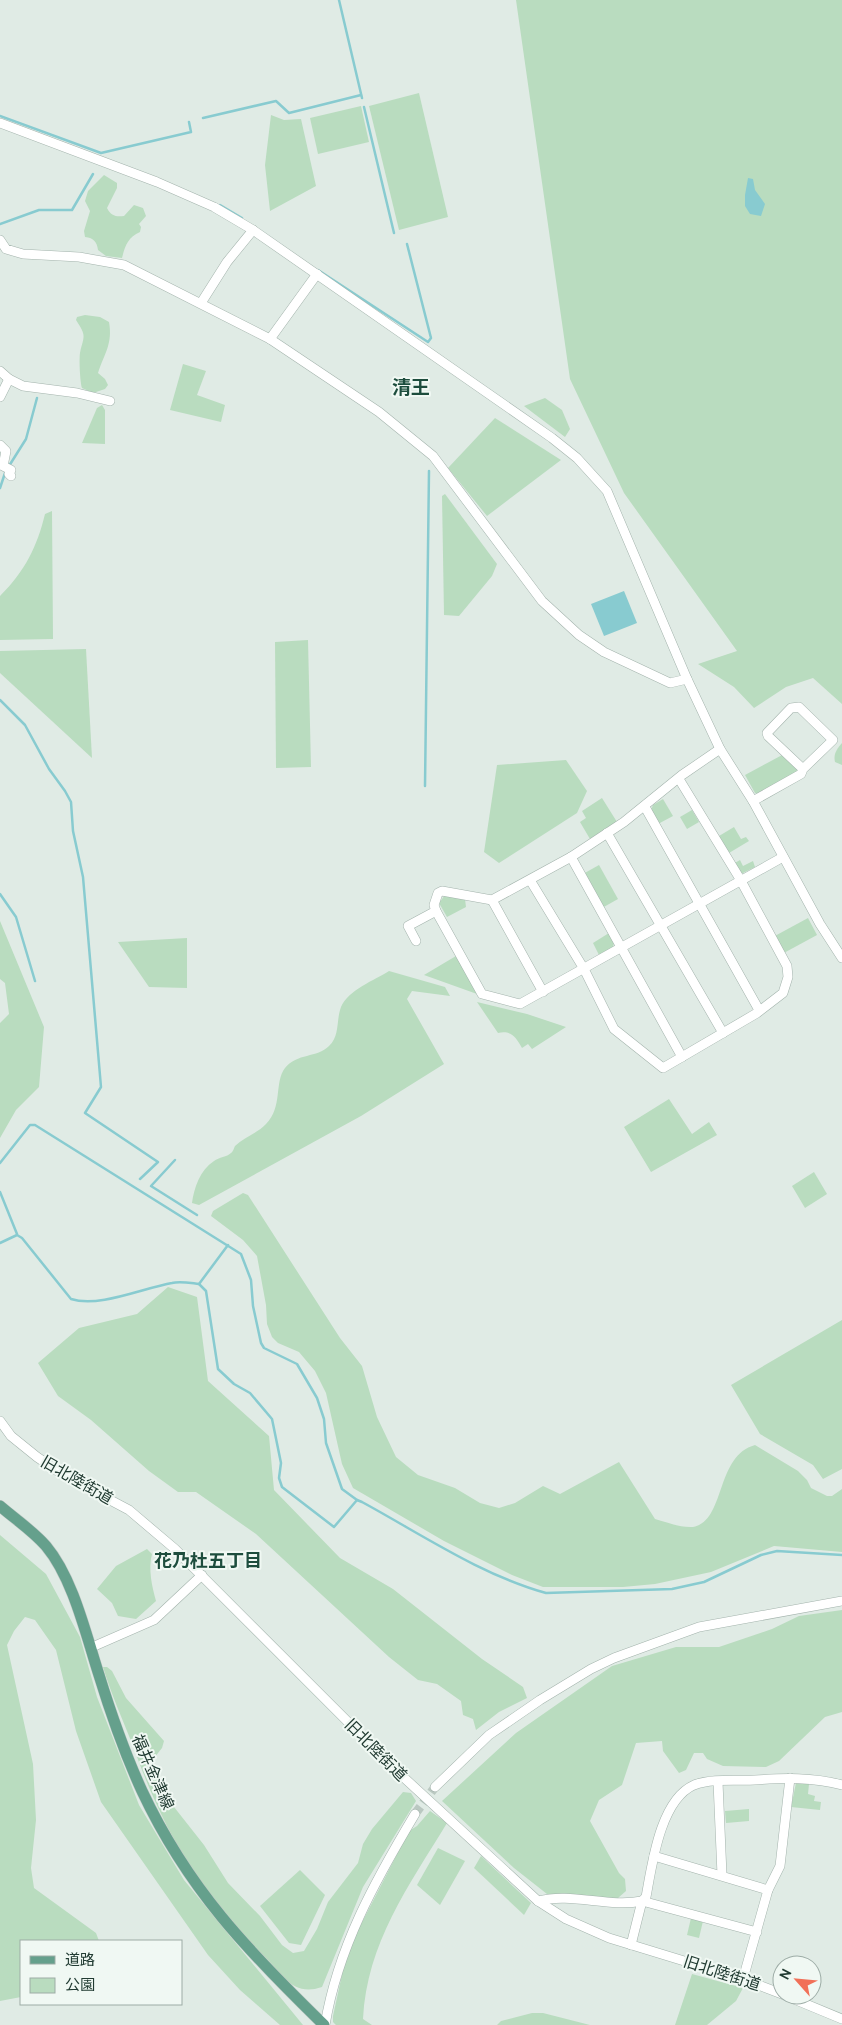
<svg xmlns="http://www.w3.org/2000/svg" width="842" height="2025" viewBox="0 0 842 2025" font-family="Cabin,'Noto Sans JP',sans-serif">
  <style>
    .green { fill: #b9dcbf }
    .water { fill: #88cbd0 }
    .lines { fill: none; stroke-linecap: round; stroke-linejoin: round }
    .stream { stroke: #88cbd0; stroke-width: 2.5 }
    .minor-tunnel { stroke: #bac8c1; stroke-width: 9; stroke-dasharray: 9 4.5; stroke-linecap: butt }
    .minor-casing { stroke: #a3b3ac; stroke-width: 10 }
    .major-casing { stroke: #c1c8c6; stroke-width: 12 }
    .minor { stroke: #fff; stroke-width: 9 }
    .major { stroke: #65a08c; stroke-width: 11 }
    .labels { text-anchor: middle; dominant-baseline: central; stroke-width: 4; stroke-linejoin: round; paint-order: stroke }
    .street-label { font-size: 16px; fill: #213b32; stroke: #f0f8f3 }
    .neighbourhood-label { font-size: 18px; font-weight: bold; fill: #1d4d3d; stroke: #f0f8f3 }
    .quarter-label { font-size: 19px; font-weight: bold; fill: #1d4d3d; stroke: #f0f8f3 }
  </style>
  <rect width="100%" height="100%" fill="#e0ebe5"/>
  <g class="green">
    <polygon points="516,0 842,0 842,704 813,678 786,687 754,708 734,687 698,664 737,651 624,493 570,379"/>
    <polygon points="419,93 448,217 399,230 369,106"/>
    <polygon points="361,106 369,142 318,154 310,118"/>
    <polygon points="271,115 284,120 301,119 316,186 270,211 265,165"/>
    <path d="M104 175 117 183V188L107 208C111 216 116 217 124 216L134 205 143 208 146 216 139 224 141 227 140 232C128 237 125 246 122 258L106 256 98 250C97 242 94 238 85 237L84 231 90 211 85 201 88 191Z"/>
    <path d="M85 315 100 317 109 322C113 344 104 354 98 373L105 379 108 385 105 389 93 393 82 388C80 382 79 359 80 353 84 335 87 337 76 320L77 317Z"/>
    <polygon points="183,364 206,371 197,395 225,405 221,422 170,410"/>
    <polygon points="545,398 562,410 570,429 565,437 524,406"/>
    <polygon points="102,405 105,410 105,444 82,443 97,408"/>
    <polygon points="495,418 561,460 487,516 448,468"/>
    <polygon points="445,494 497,564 492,576 459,616 444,615 442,496"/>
    <path d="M52 511 53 639 0 640V596C25 571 37 547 45 514Z"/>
    <polygon points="308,640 311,767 276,768 275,642"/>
    <polygon points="86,649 92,758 0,673 0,651"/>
    <path d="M842 743V765L835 762C833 754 837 749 842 743Z"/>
    <polygon points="784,754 798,766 796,774 759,794 755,793 745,775"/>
    <polygon points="566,760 587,791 577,813 499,863 484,852 497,765"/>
    <polygon points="602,798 617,822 590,839 580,822 586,818 582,811"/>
    <polygon points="663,799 673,816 658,824 651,810 653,805"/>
    <polygon points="692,810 699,822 687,829 680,817"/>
    <polygon points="734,827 741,839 746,837 749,841 729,853 719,836"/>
    <polygon points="740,860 743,866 753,861 755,867 741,874 733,864"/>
    <polygon points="599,865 618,899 602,908 583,874"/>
    <polygon points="445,895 465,899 466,907 447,917 439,903"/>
    <polygon points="808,918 817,935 782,954 773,937"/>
    <polygon points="0,921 44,1027 39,1087 16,1110 0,1138 0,1023 9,1014 5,983 0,979"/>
    <polygon points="609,933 614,943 613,947 599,955 593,943"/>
    <polygon points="187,938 187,988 149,987 118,942"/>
    <polygon points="456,956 477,994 424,975"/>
    <path d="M389 971 445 987 450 996 412 991 407 999 444 1064 361 1116 199 1205 192 1203C194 1188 200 1170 214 1161 219 1157 227 1157 231 1153 233 1152 234 1148 235 1146 244 1137 258 1133 266 1124 283 1107 274 1082 285 1068 297 1053 317 1058 329 1046 340 1036 336 1020 341 1007 348 990 375 980 389 971Z"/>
    <path d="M477 1002 527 1014 566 1027 532 1049 528 1044 522 1048C516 1037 511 1030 498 1033Z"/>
    <polygon points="669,1099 692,1134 709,1122 717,1135 651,1172 624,1127"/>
    <polygon points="814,1172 827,1194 805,1208 792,1186"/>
    <path d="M243 1193 248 1195 340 1338 362 1366 377 1417 396 1457 418 1475 455 1488 480 1503 499 1508 515 1503 543 1486 560 1494 619 1462 655 1519C666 1522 681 1528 693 1527 726 1521 715 1456 755 1445L798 1471 807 1480 811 1488 827 1496H832L842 1489V1552L774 1546 711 1572 655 1584 623 1587H543L512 1575 444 1541 353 1488 342 1464 326 1393 315 1371 299 1352 278 1343 272 1337 267 1324 266 1305 257 1256 243 1240 211 1216 213 1211Z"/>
    <polygon points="168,1287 197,1297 208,1381 269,1436 274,1490 340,1558 393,1589 482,1659 523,1687 527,1698 499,1712 476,1730 473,1719 463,1715 461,1701 437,1684 418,1680 389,1657 256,1534 196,1492 178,1492 149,1471 91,1420 58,1396 38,1363 79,1328 137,1314"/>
    <polygon points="842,1320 842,1469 823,1479 813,1465 760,1434 731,1385"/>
    <polygon points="0,1535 46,1574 80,1637 97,1697 139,1805 184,1880 303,2025 280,2025 240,1990 208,1955 101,1802 76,1731 56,1650 35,1620 25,1617 14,1631 7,1645 33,1764 36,1820 31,1868 34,1888 96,1933 99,1941 21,1941 21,1997 0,2001"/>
    <path d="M147 1549 152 1554C148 1569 152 1587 156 1601L136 1619 118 1616 112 1603 97 1589 116 1566Z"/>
    <polygon points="842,1610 842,1712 825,1717 779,1761 766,1767 723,1766 707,1759 703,1753 694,1753 686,1770 679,1773 663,1751 662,1741 636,1743 622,1785 599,1800 590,1821 619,1873 625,1879 626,1891 618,1898 566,1897 547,1894 514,1868 442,1801 516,1733 612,1666 676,1647 719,1647 772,1629 799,1616"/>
    <path d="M103 1667H107L112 1671 126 1698 164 1741 162 1748 154 1758 153 1771 163 1793 204 1845 228 1883 260 1916 282 1945 293 1953 304 1951 317 1929 328 1902 358 1863 363 1844 372 1829 403 1792 411 1793 416 1801 363 1887 322 1987C293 1997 283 1975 264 1956 198 1891 164 1832 133 1746 123 1720 111 1694 103 1667Z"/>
    <polygon points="796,1783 809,1784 808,1794 815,1796 814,1801 821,1802 820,1810 791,1807"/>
    <polygon points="749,1809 749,1821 726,1823 725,1811"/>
    <path d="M430 1811 447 1823C408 1887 367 1943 363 2019L372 2025H336L333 2022V2016L343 1970 356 1934 409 1831 417 1826Z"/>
    <polygon points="438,1848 465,1861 440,1905 417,1885"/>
    <polygon points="481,1856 531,1903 524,1915 474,1868"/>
    <polygon points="300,1870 325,1895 301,1945 289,1943 260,1906"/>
    <polygon points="691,1918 703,1921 699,1938 687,1935"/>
    <polygon points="692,1974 743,1988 736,2001 707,2025 675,2025"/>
    <polygon points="532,2013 543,2013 590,2025 497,2025 501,2021"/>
  </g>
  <g class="water">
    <polygon points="748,178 753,179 755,190 765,204 761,216 750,214 745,206 745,195"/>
    <polygon points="624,591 637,623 604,636 591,604"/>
  </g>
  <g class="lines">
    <g class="stream">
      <polyline points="339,0 362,98"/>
      <polyline points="364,107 394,233"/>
      <polyline points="0,116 101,153 191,132 189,122"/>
      <polyline points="203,118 276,101 289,113 361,95"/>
      <polyline points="220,205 242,218"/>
      <polyline points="0,224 39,210 72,210 93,174"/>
      <polyline points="318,270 428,342 431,338 407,244"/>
      <polyline points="9,466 26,439 37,398"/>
      <polyline points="0,488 5,473"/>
      <polyline points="0,700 25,725 49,769 65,791 71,802 73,831 83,877 101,1087 85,1113 158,1162 140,1179"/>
      <polyline points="425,786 429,471"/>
      <polyline points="0,894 16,917 35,981"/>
      <polyline points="175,1160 151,1186 197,1215"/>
      <polyline points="0,1163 30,1125 35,1125 241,1254 251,1280 253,1306 261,1343 264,1348 297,1364 317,1398 324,1419 326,1443 342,1489 357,1500"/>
      <polyline points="0,1192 17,1234"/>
      <path d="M0 1243 17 1235 22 1238 71 1299C99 1308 143 1288 172 1283 180 1281 190 1283 199 1284L206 1291 218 1369 234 1384 250 1393 272 1419 281 1463 279 1478 282 1487 334 1527 357 1500 362 1502C421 1534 481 1575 546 1593L672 1589 704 1582 761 1555 777 1551 842 1555"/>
      <polyline points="199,1284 228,1245"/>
    </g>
    <polyline class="minor-tunnel" points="415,1814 435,1787"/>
    <g class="minor-casing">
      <g id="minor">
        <polyline points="0,123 157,182 214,207 253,230 552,438 577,458 607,491 687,679 720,749 753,801 820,924 842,958"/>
        <polyline points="0,240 6,249 23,254 79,257 124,265 270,339 379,412 433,456 542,601 579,635 604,652 670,683 687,679"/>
        <polyline points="201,303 227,262 253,230"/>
        <polyline points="270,339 317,274"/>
        <polyline points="0,371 9,379 23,386 77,393 110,401"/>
        <polyline points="0,397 9,379"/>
        <polyline points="0,445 6,451 3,466 11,470 9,474 11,476"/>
        <polyline points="720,749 682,775 624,822 571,857 492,900 442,891 438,893 434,905 436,911 482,994 520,1004 783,857"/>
        <polyline points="753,801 801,774 803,769 833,740 799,707 791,708 767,733 768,736 803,769"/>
        <polyline points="645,807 759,1010"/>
        <polyline points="607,833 723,1033"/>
        <polyline points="571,857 682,1057"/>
        <polyline points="530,880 584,969 614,1029 663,1068 757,1013 783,993 788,977 787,966 740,879 679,779"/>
        <polyline points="492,900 543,992"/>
        <polyline points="416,941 408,926 436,911"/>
        <polyline points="0,1421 11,1436 37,1457 65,1476 129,1510 175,1549 400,1774 538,1901 566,1919 609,1938 743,1979 782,1994"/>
        <polyline points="90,1648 154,1620 202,1575"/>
        <polyline points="718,1782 722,1875"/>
        <polyline points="435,1787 489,1735 540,1700 591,1669 614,1658 699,1627 842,1601"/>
        <polyline points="654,1856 768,1890"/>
        <path d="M538 1901C572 1892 608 1908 642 1901L646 1897C652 1865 660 1800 694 1785 712 1778 736 1781 755 1780 784 1778 813 1777 842 1785"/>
        <polyline points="631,1945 642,1901 757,1932"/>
        <polyline points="743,1979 768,1890 780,1866 790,1778"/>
        <polyline points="784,1995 842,2019"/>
        <path d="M325 2025C338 1947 375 1881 415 1814"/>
      </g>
    </g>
    <g class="major-casing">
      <path id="major" d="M0 1506C15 1519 33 1531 46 1546 73 1578 86 1635 99 1675 111 1714 125 1754 142 1791 188 1889 248 1951 324 2025"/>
    </g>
    <use href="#minor" class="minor"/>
    <use href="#major" class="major"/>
  </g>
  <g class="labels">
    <g class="street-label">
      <text transform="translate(77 1480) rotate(30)">旧北陸街道</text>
      <text transform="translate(376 1750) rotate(45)">旧北陸街道</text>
      <text transform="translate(153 1772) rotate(66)">福井金津線</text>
      <text transform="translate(722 1973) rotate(18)">旧北陸街道</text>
    </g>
    <g class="neighbourhood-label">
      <text x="208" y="1561">花乃杜五丁目</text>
    </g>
    <g class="quarter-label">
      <text x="411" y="387">清王</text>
    </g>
  </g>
  <rect x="20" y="1940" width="162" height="65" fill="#f0f8f3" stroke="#9daca6"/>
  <rect x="30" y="1956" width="25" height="8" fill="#65a08c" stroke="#9daca6"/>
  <text x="65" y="1965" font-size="15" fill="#213b32">道路</text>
  <rect x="30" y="1978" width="25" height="15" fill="#b9dcbf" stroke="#9daca6"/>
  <text x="65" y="1990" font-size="15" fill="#213b32">公園</text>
  <g transform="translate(797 1980) rotate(297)"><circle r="24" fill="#f0f8f3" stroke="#9daca6"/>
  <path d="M0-4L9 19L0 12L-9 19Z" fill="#f17058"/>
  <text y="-8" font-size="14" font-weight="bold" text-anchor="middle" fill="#213b32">N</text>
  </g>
</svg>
